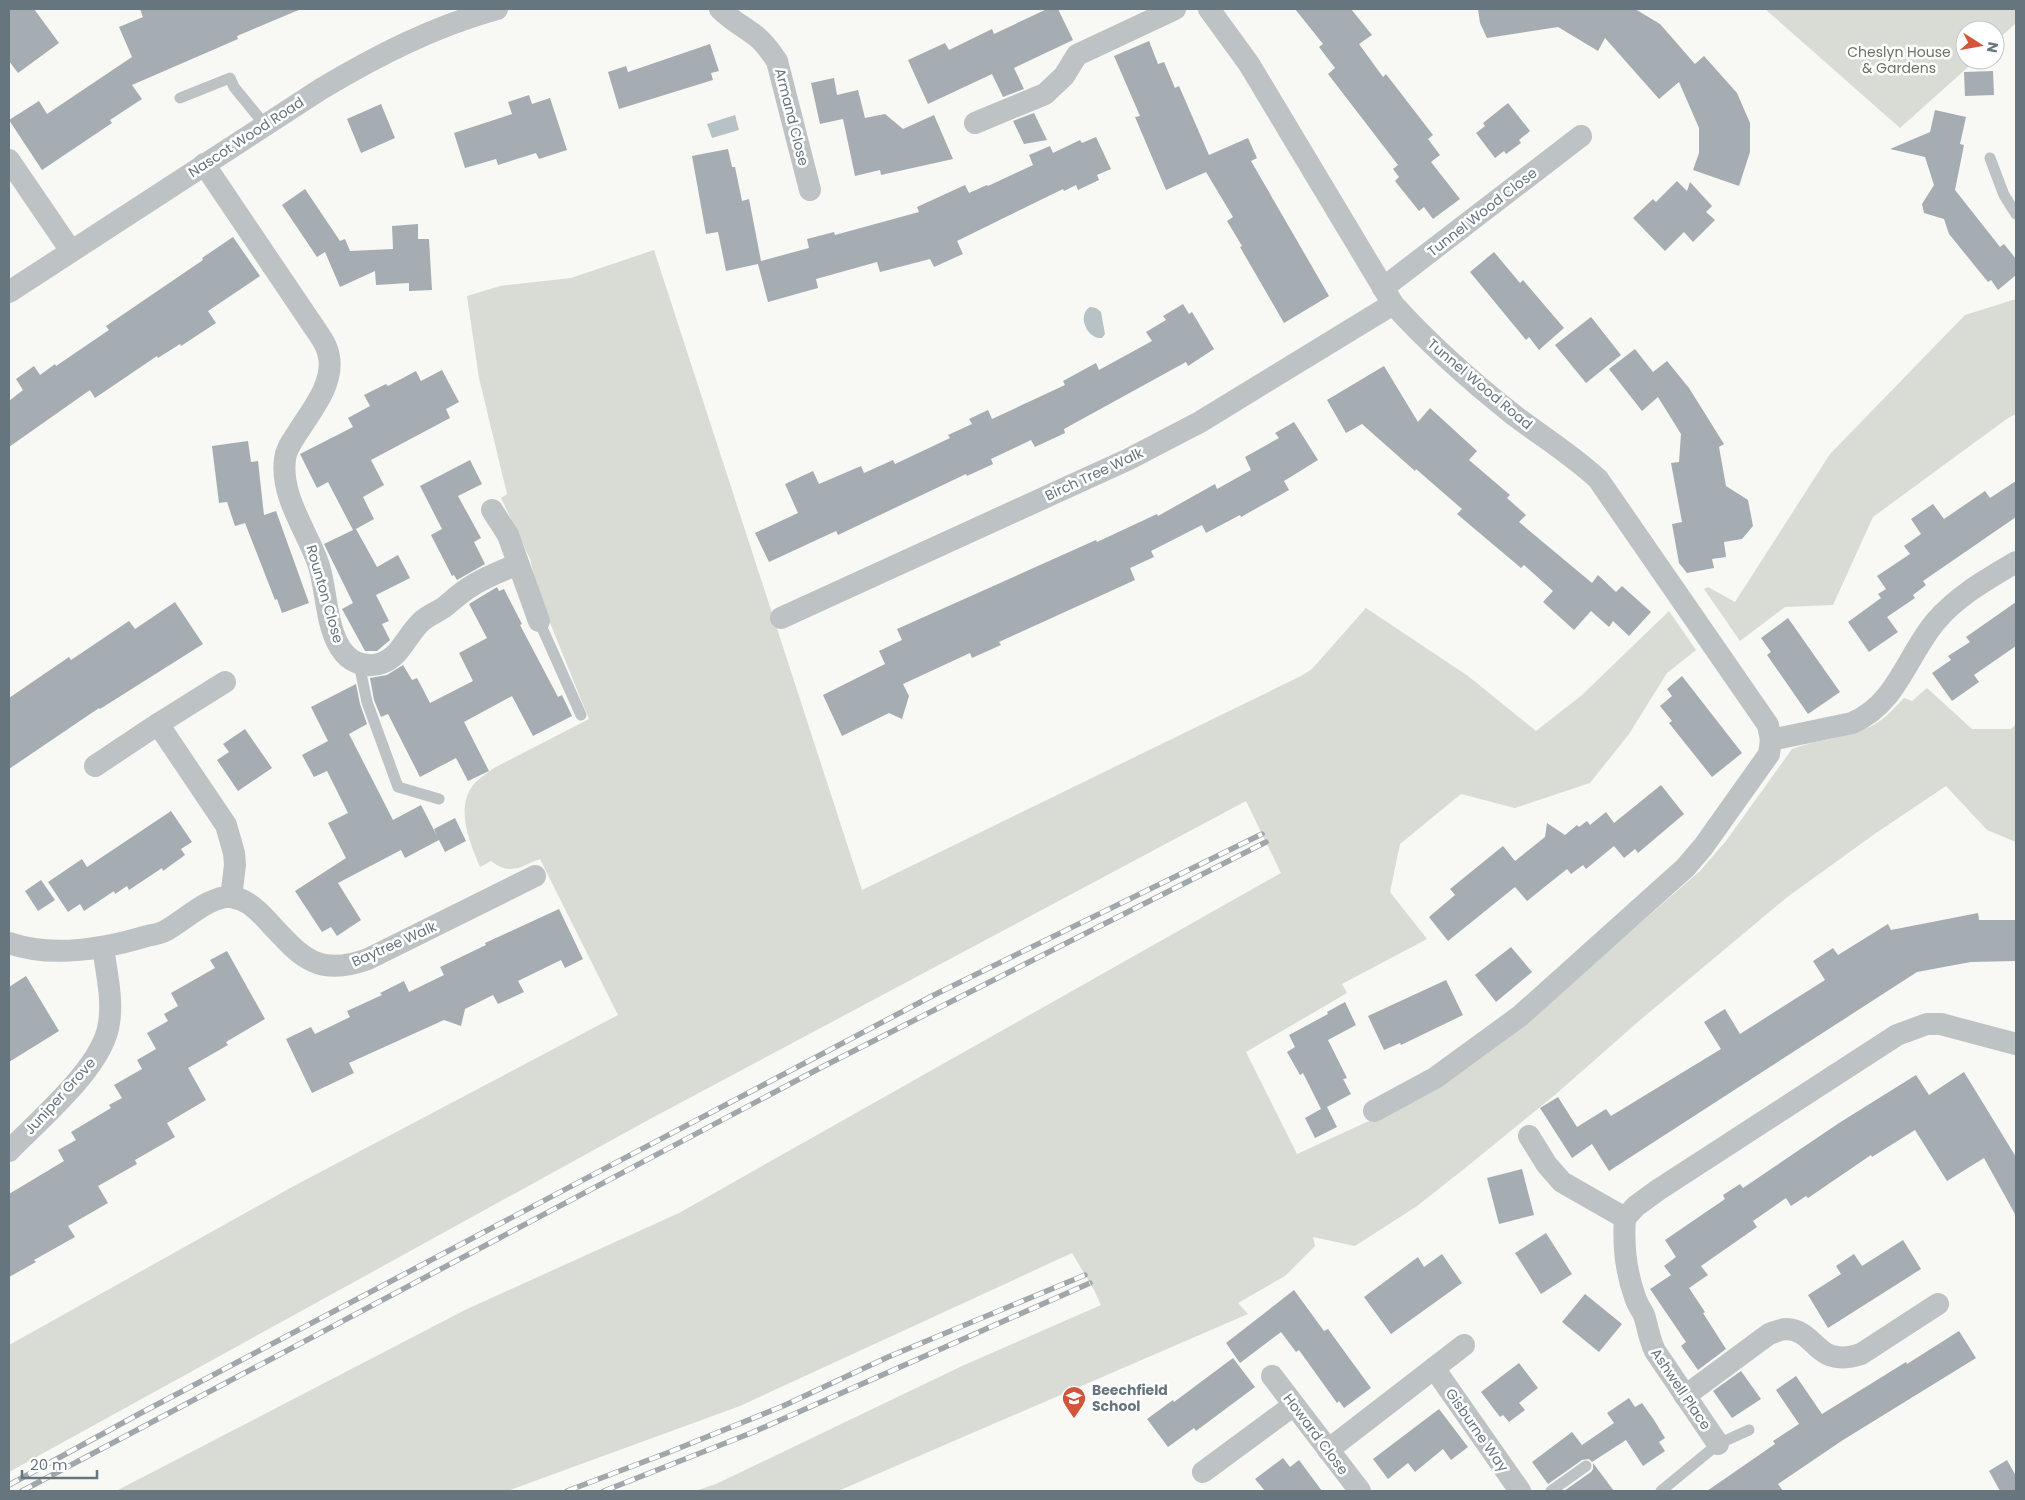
<svg xmlns="http://www.w3.org/2000/svg" width="2025" height="1500" viewBox="0 0 2025 1500" font-family="Poppins,sans-serif">
  <style>
    .green { fill: #d8dcd5 }
    .water { fill: #b6c2c6 }
    .building { fill: #a5adb2 }
    .lines { fill: none; stroke-linecap: round; stroke-linejoin: round }
    .lane { stroke: #bdc2c5; stroke-width: 11 }
    .street { stroke: #bdc2c5; stroke-width: 22 }
    .rail-casing { stroke: #a0a7ab; stroke-width: 5.5 }
    .rail { stroke: #fff; stroke-width: 4; stroke-dasharray: 11; stroke-linecap: butt }
    .labels { text-anchor: middle; dominant-baseline: central; stroke-width: 5; stroke-linejoin: round; paint-order: stroke }
    .park-label { font-size: 14px; fill: #687664; stroke: #fff }
    .street-label { font-size: 14px; fill: #66757e; stroke: #fff }
    .poi-label { font-size: 14px; font-weight: bold; fill: #66757e; stroke: #fff; text-anchor: start }
  </style>
  <rect width="100%" height="100%" fill="#f8f8f5"/>
  <g class="green">
    <polygon points="1765,9 2016,9 2016,23 1995,42 1995,30 1965,30 1965,60 1976,60 1900,128"/>
    <path d="M654 250 862 890 1301 676 1312 669 1366 608 1468 676 1536 731 1582 695 1669 611 1696 650 1667 673 1629 734 1590 783 1515 808 1461 794 1400 844 1390 892 1427 939 1342 984 1347 993 1246 1052 1297 1154 1430 1093 1466 1069 1511 1036 1700 871 1726 841 1792 749C1818 739 1850 738 1875 724 1886 718 1895 707 1904 698L1912 701 1927 688 1972 729H2011L2016 724V842L1987 830 1946 786 1876 833 1786 898 1639 1021 1556 1094 1464 1169 1417 1206 1355 1246 1313 1237 1315 1246 1285 1276 1238 1303 1248 1314 838 1491H695L716 1484 962 1366 1101 1305 1094 1290 1072 1253 740 1406 507 1491H116L465 1310 679 1213 1281 873 1246 801 650 1119 9 1472V1345L292 1187 618 1015 540 859C519 867 511 876 491 861L480 867C470 843 455 809 473 785 479 778 487 773 494 768L589 719 544 608 536 584 530 559 501 498 507 494 479 378 467 296 500 286 571 278Z"/>
    <polygon points="2016,299 2016,414 2008,418 1873,517 1833,605 1785,607 1740,641 1704,589 1708,587 1735,602 1830,454 1965,315"/>
  </g>
  <g class="water">
    <polygon points="735,115 739,130 712,138 707,124"/>
    <path d="M1090 307 1096 308 1101 312 1105 334 1102 338C1088 340 1076 316 1090 307Z"/>
  </g>
  <g class="building">
    <polygon points="9,9 34,9 59,43 18,73 9,61"/>
    <polygon points="140,9 301,9 237,36 238,39 132,85 142,99 110,120 112,123 42,170 9,120 39,101 47,114 132,57 119,27 143,17"/>
    <polygon points="1047,9 1058,9 1073,40 1014,68 1024,89 1003,97 992,74 928,104 908,60 945,43 949,50 992,29 994,34"/>
    <polygon points="1295,9 1351,9 1372,35 1359,44 1383,77 1386,74 1433,135 1428,139 1440,155 1431,162 1460,199 1433,219 1424,207 1419,211 1395,181 1399,177 1393,169 1398,165 1328,74 1335,68 1319,47 1323,44"/>
    <polygon points="1478,9 1635,9 1660,24 1695,64 1704,56 1737,93 1750,123 1750,152 1739,186 1693,170 1699,153 1699,128 1679,82 1659,99 1605,38 1598,51 1558,27 1487,38 1480,23"/>
    <polygon points="1149,41 1158,64 1164,62 1175,88 1179,86 1209,155 1248,138 1257,158 1251,161 1329,296 1284,323 1240,247 1242,246 1227,221 1233,217 1206,172 1166,190 1135,117 1140,116 1114,56"/>
    <polygon points="710,44 719,71 711,73 713,80 619,109 608,72 626,66 628,72"/>
    <polygon points="1993,71 1994,95 1965,96 1964,72"/>
    <polygon points="834,78 837,95 858,90 865,118 885,114 903,129 934,115 953,159 881,175 880,170 855,176 843,119 820,124 811,83"/>
    <polygon points="529,95 532,104 550,98 567,150 539,159 536,153 498,165 496,159 465,168 454,133 512,114 508,102"/>
    <polygon points="1508,103 1530,131 1519,140 1521,143 1506,154 1504,151 1495,158 1476,133 1485,126 1483,123"/>
    <polygon points="381,104 395,138 361,153 347,119"/>
    <polygon points="1935,110 1966,117 1960,144 1964,145 1955,190 2000,247 2004,244 2016,259 2016,275 1998,290 1991,280 1988,282 1949,234 1944,219 1924,213 1922,204 1934,185 1925,157 1890,149 1930,132"/>
    <polygon points="1034,113 1047,140 1024,144 1013,121"/>
    <polygon points="1096,137 1111,169 1097,175 1099,180 1078,190 1076,185 1064,191 1063,189 957,241 963,254 934,267 930,259 880,272 877,262 816,279 818,288 768,302 758,264 726,271 718,232 706,234 692,156 728,149 732,167 735,167 742,201 749,199 761,261 809,248 807,239 834,232 835,235 919,212 917,207 965,185 969,193 987,185 988,186 1033,165 1029,155 1050,146 1053,153 1080,140 1082,143"/>
    <polygon points="1677,181 1687,191 1690,182 1712,206 1706,212 1715,220 1693,242 1684,232 1665,251 1633,218 1653,199 1656,202"/>
    <polygon points="305,189 340,241 345,239 350,251 393,249 392,226 418,224 418,239 429,239 432,290 409,291 409,283 376,285 375,271 340,287 325,252 317,257 282,205"/>
    <polygon points="233,237 260,276 208,311 216,323 181,346 180,344 158,358 157,356 95,398 90,390 9,447 9,401 23,390 16,379 34,366 40,375 55,364 56,366 109,330 106,326 203,260 202,258"/>
    <polygon points="1494,252 1520,283 1523,280 1564,328 1539,350 1529,337 1526,340 1470,272"/>
    <polygon points="1183,304 1189,314 1192,312 1214,349 1188,366 1186,362 1064,429 1065,433 1035,447 1031,440 991,459 993,464 967,476 966,474 838,535 836,531 769,562 755,533 798,513 785,484 813,471 819,484 861,466 864,473 893,460 895,464 950,438 948,435 972,424 969,419 988,410 992,419 1065,385 1063,381 1096,363 1099,370 1152,341 1146,332 1166,320 1163,316"/>
    <polygon points="1591,317 1621,355 1586,383 1555,345"/>
    <polygon points="1635,349 1653,372 1667,361 1689,388 1724,444 1719,447 1726,486 1748,500 1753,526 1742,539 1724,542 1726,557 1712,559 1714,568 1687,573 1679,563 1672,524 1682,522 1671,463 1679,462 1681,434 1658,397 1642,411 1609,369"/>
    <polygon points="1384,366 1418,422 1430,408 1477,451 1469,460 1510,495 1507,498 1526,515 1519,522 1592,583 1598,575 1616,592 1622,586 1651,612 1629,636 1613,621 1609,627 1591,611 1574,630 1543,602 1553,591 1524,565 1521,568 1457,514 1462,509 1416,469 1415,471 1362,424 1346,433 1327,400"/>
    <polygon points="442,370 459,402 446,409 450,418 371,460 384,485 363,497 374,519 356,529 377,567 398,555 410,578 376,595 389,621 382,624 390,640 377,651 365,651 342,609 353,603 324,544 353,530 328,482 317,488 300,454 353,427 348,418 370,406 364,395 386,384 388,386 416,371 421,381"/>
    <polygon points="1294,422 1318,460 1284,481 1289,490 1241,517 1240,515 1206,533 1202,525 1151,551 1154,557 1130,568 1135,580 999,642 1001,645 972,658 970,653 903,684 909,696 902,719 889,713 842,736 823,695 885,664 879,651 902,640 897,629 1096,540 1097,542 1157,514 1158,516 1215,484 1217,489 1251,470 1245,457 1279,438 1275,433"/>
    <polygon points="248,441 251,462 258,461 264,515 276,511 309,603 282,613 277,599 275,600 245,523 235,526 227,502 219,503 212,446"/>
    <polygon points="470,460 482,484 458,496 481,538 474,542 485,564 457,580 454,575 452,576 431,535 442,529 420,486"/>
    <polygon points="2016,481 2016,517 1923,581 1926,585 1913,595 1915,598 1887,617 1898,632 1869,652 1848,622 1881,598 1878,594 1886,589 1877,576 1910,554 1904,546 1921,534 1911,519 1933,504 1944,519 1985,491 1990,498"/>
    <polygon points="497,587 499,591 504,589 522,624 520,625 558,697 562,695 572,716 533,736 512,696 464,722 489,771 468,781 456,758 420,777 388,714 381,717 374,700 370,678 387,675 403,665 412,680 417,678 430,703 473,681 459,653 487,638 469,604"/>
    <polygon points="175,602 203,644 100,709 99,708 9,769 9,698 69,657 71,660 129,621 135,629"/>
    <polygon points="2016,602 2016,646 1974,675 1979,682 1952,701 1932,673 1951,660 1948,656 1970,642 1966,637"/>
    <polygon points="1788,618 1840,692 1808,714 1767,655 1771,652 1761,638"/>
    <polygon points="1682,676 1742,753 1712,777 1669,723 1672,721 1660,706 1672,696 1667,689"/>
    <polygon points="356,684 360,704 367,724 349,734 393,820 421,805 437,836 434,829 455,818 466,841 445,852 439,840 405,858 401,850 338,883 361,920 337,936 331,927 322,932 295,891 346,858 328,823 348,813 327,771 314,777 302,755 328,741 311,707"/>
    <polygon points="245,729 272,768 238,791 217,760 229,752 223,744"/>
    <polygon points="1661,785 1684,814 1638,853 1635,849 1624,858 1614,846 1586,869 1583,865 1571,874 1567,869 1527,901 1515,887 1448,941 1429,917 1455,895 1450,889 1503,846 1515,861 1545,837 1547,823 1565,835 1577,825 1579,827 1587,821 1590,825 1606,812 1614,823"/>
    <polygon points="171,811 192,842 181,849 185,855 163,871 162,868 129,890 127,886 115,894 114,891 84,911 80,904 68,912 48,882 82,859 87,867"/>
    <polygon points="41,880 55,900 38,911 25,891"/>
    <polygon points="559,909 583,959 565,968 561,960 518,981 524,992 498,1004 493,995 465,1009 461,1026 444,1020 349,1063 354,1073 312,1093 286,1039 311,1027 315,1034 350,1017 347,1011 382,995 380,993 404,981 409,992 444,975 440,967 486,945 485,943"/>
    <polygon points="1978,913 1979,920 2016,920 2016,961 1971,962 1917,972 1609,1171 1592,1144 1572,1158 1540,1108 1558,1097 1577,1127 1606,1109 1611,1116 1721,1049 1704,1022 1725,1009 1740,1034 1825,980 1813,961 1833,948 1838,955 1888,924 1891,930"/>
    <polygon points="1511,947 1532,972 1496,1002 1475,975"/>
    <polygon points="227,951 265,1019 226,1042 228,1045 188,1068 206,1100 167,1123 175,1137 135,1160 137,1164 98,1186 108,1203 68,1226 75,1237 34,1260 36,1262 9,1277 9,1194 64,1161 58,1150 76,1140 71,1132 111,1108 109,1105 122,1098 114,1085 142,1069 137,1060 156,1049 147,1033 168,1021 164,1014 178,1006 171,993 215,968 210,960"/>
    <polygon points="26,976 59,1031 9,1062 9,987"/>
    <polygon points="1446,980 1463,1015 1401,1045 1400,1043 1384,1050 1368,1016"/>
    <polygon points="1345,1002 1356,1025 1328,1040 1347,1078 1343,1079 1351,1094 1327,1107 1337,1127 1315,1138 1305,1118 1321,1109 1303,1073 1300,1075 1287,1052 1295,1047 1289,1035 1328,1014 1327,1012"/>
    <polygon points="1964,1072 2016,1157 2016,1216 1984,1158 1947,1181 1915,1130 1872,1157 1871,1155 1808,1198 1806,1196 1791,1206 1786,1198 1753,1221 1757,1227 1701,1266 1708,1275 1689,1288 1705,1312 1703,1313 1726,1349 1698,1370 1681,1346 1686,1342 1650,1289 1671,1275 1664,1266 1676,1257 1665,1240 1725,1199 1723,1195 1740,1184 1743,1188 1839,1123 1916,1075 1929,1095"/>
    <polygon points="1522,1169 1534,1215 1499,1224 1487,1178"/>
    <polygon points="1546,1233 1572,1274 1541,1294 1515,1253"/>
    <polygon points="1903,1240 1921,1269 1828,1328 1808,1295 1841,1274 1836,1266 1854,1254 1862,1266"/>
    <polygon points="1442,1254 1462,1283 1391,1334 1364,1297 1418,1257 1424,1267"/>
    <polygon points="1294,1290 1324,1331 1328,1329 1371,1388 1344,1408 1339,1401 1337,1403 1299,1350 1296,1352 1281,1332 1240,1363 1226,1343"/>
    <polygon points="1585,1294 1622,1324 1599,1352 1562,1322"/>
    <polygon points="1959,1331 1976,1358 1843,1440 1778,1484 1783,1491 1707,1491 1775,1444 1773,1441 1799,1424 1776,1390 1796,1376 1822,1414 1906,1362 1907,1364"/>
    <polygon points="1233,1358 1255,1387 1196,1431 1194,1428 1168,1447 1147,1419 1173,1400 1174,1402"/>
    <polygon points="1519,1363 1538,1388 1519,1403 1525,1410 1509,1422 1503,1415 1500,1417 1481,1392"/>
    <polygon points="1741,1371 1761,1399 1732,1418 1713,1391"/>
    <polygon points="1629,1398 1635,1407 1642,1403 1654,1420 1665,1438 1659,1442 1665,1451 1643,1466 1626,1440 1592,1462 1589,1459 1582,1460 1548,1484 1532,1462 1572,1432 1582,1445 1614,1423 1607,1413"/>
    <polygon points="1439,1409 1468,1447 1451,1460 1443,1449 1415,1472 1408,1463 1388,1479 1373,1459"/>
    <polygon points="1283,1458 1290,1467 1299,1460 1322,1491 1265,1491 1255,1479"/>
    <polygon points="2007,1460 2016,1476 2016,1491 2000,1491 1989,1471"/>
    <polygon points="1593,1463 1614,1491 1564,1491 1591,1472 1593,1469"/>
  </g>
  <g class="lines">
    <g class="lane">
      <polyline points="180,98 230,78 234,87 265,125"/>
      <polyline points="1990,158 2004,195 2016,214"/>
      <polyline points="539,621 581,715"/>
      <polyline points="359,664 367,702 398,787 439,799"/>
      <polyline points="1551,1491 1586,1466"/>
      <polyline points="1661,1491 1718,1444 1749,1430"/>
    </g>
    <g class="street">
      <path d="M720 9C731 20 744 27 756 36 765 43 771 52 777 61L810 190"/>
      <path d="M1209 9 1249 64 1393 304C1430 345 1472 382 1515 416 1543 437 1572 455 1598 479L1768 725 1771 740"/>
      <polyline points="975,123 1045,94 1064,76 1077,55 1175,9"/>
      <polyline points="9,160 71,251"/>
      <path d="M204 164 318 333C323 340 328 348 329 357 334 384 311 411 298 432 292 441 286 449 285 459 280 497 308 532 319 566 327 592 326 632 344 653 353 664 369 668 382 663 400 657 407 635 421 622 427 616 435 613 443 608 452 601 460 593 470 587 485 577 502 571 518 564"/>
      <polyline points="1383,288 1581,136"/>
      <path d="M9 292 321 89C378 55 433 27 497 9"/>
      <polyline points="492,510 508,535 539,621"/>
      <polyline points="781,618 1129,459 1200,422 1393,304"/>
      <polyline points="158,724 226,825 234,853 235,865 231,897"/>
      <polyline points="95,766 158,724 225,682"/>
      <path d="M9 943C52 958 104 949 147 936 153 935 159 934 165 931 184 921 210 895 231 897 245 899 254 907 263 916 298 953 314 979 368 959L535 876"/>
      <path d="M1374 1111 1435 1078 1520 1016 1685 868 1703 847 1762 764 1769 754 1771 740 1852 723C1897 704 1907 655 1936 621 1958 595 1988 579 2016 562"/>
      <polyline points="1529,1136 1547,1165 1562,1182 1625,1218 1636,1206 1658,1190 1897,1035 1927,1024 1941,1024 2016,1044"/>
      <path d="M9 1151C39 1120 104 1066 109 1023 113 998 106 971 103 947"/>
      <path d="M1625 1218C1623 1245 1626 1272 1635 1297 1637 1304 1641 1309 1644 1315 1648 1327 1649 1339 1655 1351L1718 1444"/>
      <polyline points="1434,1368 1520,1491"/>
      <polyline points="1272,1376 1360,1491"/>
      <path d="M1685 1396 1769 1334C1775 1332 1781 1329 1787 1329 1818 1331 1815 1369 1861 1354L1938 1304"/>
      <polyline points="1328,1450 1464,1345"/>
      <polyline points="1203,1472 1294,1405"/>
    </g>
    <g class="rail-casing">
      <g id="rail">
        <polyline points="9,1485 139,1414 932,996 1262,834"/>
        <polyline points="22,1491 822,1067 1266,842"/>
        <polyline points="567,1491 667,1453 783,1406 888,1357 1085,1275"/>
        <polyline points="604,1491 751,1433 1090,1283"/>
      </g>
    </g>
    <use href="#rail" class="rail"/>
  </g>
  <defs>
    <g id="school-pin" transform="scale(1.25)"><path d="M0 17L-7.5 6A9.5 9.5 0 1 1 7.5 6Z" fill="#d4543a" stroke="#fff"/><path d="M0-5L7-2L0 1L-7-2ZM-4 1L0 2.5L4 1V4Q0 6-4 4Z" fill="#fff"/></g>
  </defs>
  <g fill-rule="evenodd">
    <use href="#school-pin" x="1074" y="1398"/>
  </g>
  <g class="labels">
    <g class="park-label">
      <text x="1899" y="52">Cheslyn House<tspan x="1899" dy="16">&amp; Gardens</tspan></text>
    </g>
    <g class="street-label">
      <text transform="translate(792 117) rotate(76)">Armand Close</text>
      <text transform="translate(246 137) rotate(-33)">Nascot Wood Road</text>
      <text transform="translate(1482 212) rotate(-38)">Tunnel Wood Close</text>
      <text transform="translate(1480 384) rotate(40)">Tunnel Wood Road</text>
      <text transform="translate(1094 474) rotate(-25)">Birch Tree Walk</text>
      <text transform="translate(325 594) rotate(74)">Rounton Close</text>
      <text transform="translate(394 944) rotate(-24)">Baytree Walk</text>
      <text transform="translate(60 1096) rotate(-48)">Juniper Grove</text>
      <text transform="translate(1681 1389) rotate(56)">Ashwell Place</text>
      <text transform="translate(1477 1430) rotate(55)">Gisburne Way</text>
      <text transform="translate(1316 1434) rotate(53)">Howard Close</text>
    </g>
    <g class="poi-label">
      <text x="1092" y="1390">Beechfield<tspan x="1092" dy="16">School</tspan></text>
    </g>
  </g>
  <rect width="2025" height="1500" fill="none" stroke="#66757e" stroke-width="20"/>
  <g transform="translate(1980 45) rotate(101)"><circle r="24" fill="#ffffff" stroke="#c2c8cb"/>
  <path d="M0-4L9 19L0 12L-9 19Z" fill="#d4543a"/>
  <text y="-8" font-size="14" font-weight="bold" text-anchor="middle" fill="#66757e">N</text>
  </g>
  <path d="M22 1470v8h75v-8" fill="none" stroke="#66757e" stroke-width="2.5"/>
  <text x="30" y="1470" font-size="15" fill="#66757e" stroke="#ffffff" stroke-width="4" paint-order="stroke">20 m</text>
</svg>
